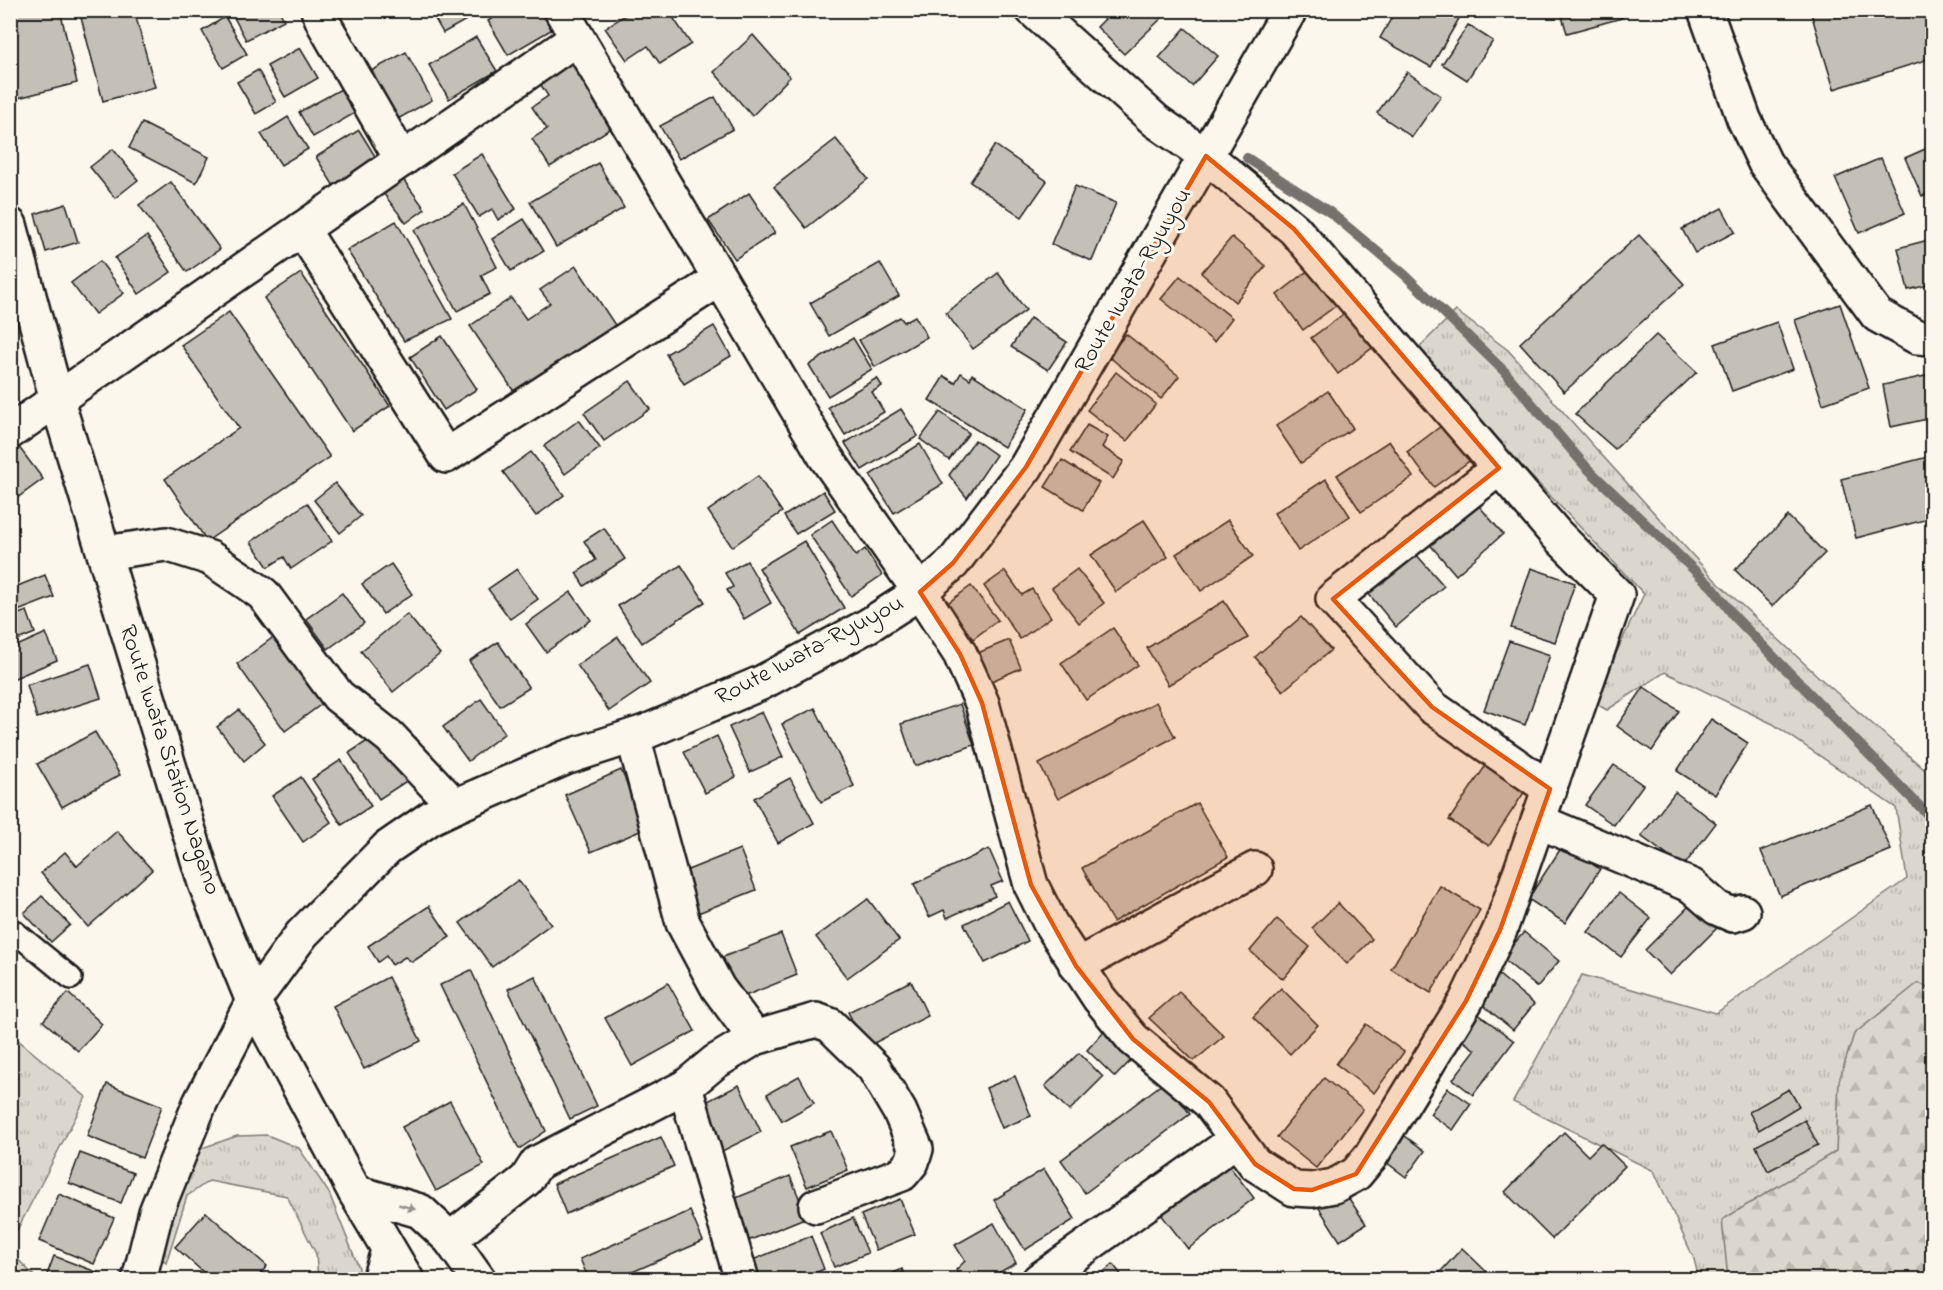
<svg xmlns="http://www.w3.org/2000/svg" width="1943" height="1290" viewBox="0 0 1943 1290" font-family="'Indie Flower',sans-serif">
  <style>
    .grass { fill: url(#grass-tufts); stroke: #7b7a75; stroke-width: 1.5 }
    .forest { fill: url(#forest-firs); stroke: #7b7a75; stroke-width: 1.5 }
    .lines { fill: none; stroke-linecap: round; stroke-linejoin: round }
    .stream { stroke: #74726e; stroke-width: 10 }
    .building { fill: #c3c0b8; stroke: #1c1c1c; stroke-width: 1.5 }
    .service-casing { stroke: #1c1c1c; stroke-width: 26 }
    .minor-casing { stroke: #1c1c1c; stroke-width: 38 }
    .tertiary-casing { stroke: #1c1c1c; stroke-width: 38 }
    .secondary-casing { stroke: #1c1c1c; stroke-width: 38 }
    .service { stroke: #fbf7ec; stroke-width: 21 }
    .minor { stroke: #fbf7ec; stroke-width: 33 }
    .tertiary { stroke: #fbf7ec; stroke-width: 33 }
    .secondary { stroke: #fbf7ec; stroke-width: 33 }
    .oneway { fill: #97948e }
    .marked { fill: #e8590c; fill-opacity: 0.2; stroke: #e8590c; stroke-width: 4.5; stroke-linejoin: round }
    .labels { text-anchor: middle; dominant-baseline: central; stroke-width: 6; stroke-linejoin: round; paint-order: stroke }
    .street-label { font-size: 24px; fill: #1c1c1c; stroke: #fbf7ec }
  </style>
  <defs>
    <pattern id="grass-tufts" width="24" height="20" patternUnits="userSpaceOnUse" patternTransform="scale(1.5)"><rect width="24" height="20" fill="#dad7ce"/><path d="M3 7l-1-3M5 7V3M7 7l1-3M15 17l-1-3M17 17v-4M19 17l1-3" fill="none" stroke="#bab8b0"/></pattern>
    <pattern id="forest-firs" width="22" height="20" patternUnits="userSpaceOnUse" patternTransform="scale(1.5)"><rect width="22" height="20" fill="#dad7ce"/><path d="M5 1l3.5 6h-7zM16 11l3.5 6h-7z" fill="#bab8b0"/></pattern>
  </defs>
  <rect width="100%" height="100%" fill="#fbf7ec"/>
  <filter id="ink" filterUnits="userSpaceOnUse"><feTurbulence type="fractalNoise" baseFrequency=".0167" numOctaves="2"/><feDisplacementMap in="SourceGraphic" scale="12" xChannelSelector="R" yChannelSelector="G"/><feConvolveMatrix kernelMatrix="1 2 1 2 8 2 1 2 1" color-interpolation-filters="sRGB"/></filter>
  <g filter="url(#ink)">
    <g class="grass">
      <polygon points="1456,311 1508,350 1598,451 1716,581 1821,679 1932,776 1932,1279 1699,1279 1694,1259 1654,1171 1513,1102 1582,975 1716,1013 1907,879 1896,808 1773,724 1665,672 1607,710 1593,702 1644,594 1512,456 1406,360"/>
      <polygon points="11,1034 86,1097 11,1242"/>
      <polygon points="267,1135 299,1148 329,1193 359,1268 359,1279 318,1279 316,1254 287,1196 209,1181 187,1196 166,1263 148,1244 177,1161 205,1147 237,1136"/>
      <polygon points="11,1252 37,1279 11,1279"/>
    </g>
    <polygon class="forest" points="1918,983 1932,989 1932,1279 1728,1279 1722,1220 1836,1151 1839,1081 1854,1034"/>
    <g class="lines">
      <polyline class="stream" points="1247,158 1331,213 1405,275 1504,371 1587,468 1713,588 1734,616 1932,819"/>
    </g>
    <g class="building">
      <polygon points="10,10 60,10 77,83 14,99 10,87"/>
      <polygon points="79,10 134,10 155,87 103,101"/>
      <polygon points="230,10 279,10 284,20 246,40"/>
      <polygon points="430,10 484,10 443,33"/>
      <polygon points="505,10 546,10 556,27 508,55 488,21"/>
      <polygon points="633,10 668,10 691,44 660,64 648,46 627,60 605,28"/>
      <polygon points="1114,10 1163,10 1166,14 1124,54 1097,27"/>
      <polygon points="1396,10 1464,10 1431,67 1380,38"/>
      <polygon points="1560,10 1620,10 1622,18 1567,33"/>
      <polygon points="1810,10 1932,10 1932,58 1834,89"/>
      <polygon points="225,17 247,54 223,68 202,31"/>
      <polygon points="1468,25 1493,41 1467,80 1442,64"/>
      <polygon points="1185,28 1218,56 1192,86 1159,58"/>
      <polygon points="753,35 790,77 752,116 714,72"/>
      <polygon points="476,37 497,71 449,99 429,65"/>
      <polygon points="300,48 318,78 285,97 267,66"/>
      <polygon points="406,52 432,100 396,120 371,71"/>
      <polygon points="573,60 616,125 550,167 532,139 547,129 532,107 548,96 539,82"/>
      <polygon points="258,70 276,102 256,114 237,82"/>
      <polygon points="1407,72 1441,96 1412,137 1377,113"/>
      <polygon points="341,89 355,113 313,137 299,112"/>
      <polygon points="715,97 733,129 679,159 660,126"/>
      <polygon points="288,117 308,149 281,165 261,134"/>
      <polygon points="142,123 209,157 196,183 129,148"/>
      <polygon points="359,130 378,161 335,188 316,157"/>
      <polygon points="836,139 868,179 806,228 774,187"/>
      <polygon points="995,145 1047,181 1022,217 970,182"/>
      <polygon points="1932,146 1932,192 1922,196 1905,158"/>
      <polygon points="113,149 138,180 115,198 90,167"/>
      <polygon points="482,154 516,209 498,220 492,209 479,217 452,173"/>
      <polygon points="1881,158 1905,213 1859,233 1835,178"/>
      <polygon points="598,163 624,208 556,247 530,202"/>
      <polygon points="403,179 425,209 406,223 383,193"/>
      <polygon points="171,182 220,249 187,272 139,205"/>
      <polygon points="1075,186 1116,203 1092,261 1051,244"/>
      <polygon points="749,193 775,233 735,259 708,220"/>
      <polygon points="66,204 78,242 46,252 35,214"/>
      <polygon points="464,204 497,267 481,275 490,294 457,311 414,230"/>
      <polygon points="1722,208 1735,232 1695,253 1682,229"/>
      <polygon points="524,219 544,251 511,271 492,239"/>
      <polygon points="396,221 452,319 404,341 347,250"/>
      <polygon points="1639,235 1684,284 1564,392 1520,343"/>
      <polygon points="147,236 171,272 139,294 115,258"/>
      <polygon points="1232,237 1266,266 1235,302 1201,273"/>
      <polygon points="1932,239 1932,284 1908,290 1898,248"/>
      <polygon points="100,261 124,293 95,314 71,283"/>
      <polygon points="880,263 899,296 829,336 810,303"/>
      <polygon points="576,266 615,325 515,393 470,326 511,298 526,319 550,303 540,290"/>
      <polygon points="1314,266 1341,302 1303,330 1277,295"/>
      <polygon points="301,273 390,406 352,431 264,298"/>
      <polygon points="998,273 1026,310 973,349 946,313"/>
      <polygon points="1180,276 1232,318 1214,342 1161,299"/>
      <polygon points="1840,304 1869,388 1823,404 1795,320"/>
      <polygon points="1349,310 1376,345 1338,374 1311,338"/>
      <polygon points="229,312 330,457 207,541 165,479 239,428 181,345"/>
      <polygon points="915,316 927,337 875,367 859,340 900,317 904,322"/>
      <polygon points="1030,318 1067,342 1048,370 1011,347"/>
      <polygon points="1777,322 1793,369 1732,391 1715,344"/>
      <polygon points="714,326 731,356 684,384 666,354"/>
      <polygon points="1126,334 1179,376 1161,399 1108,356"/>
      <polygon points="1656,335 1697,372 1615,449 1575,414"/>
      <polygon points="442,336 477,389 444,410 410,357"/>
      <polygon points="853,338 872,369 828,396 809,365"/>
      <polygon points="1116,372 1156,404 1127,441 1087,410"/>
      <polygon points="961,373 970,379 972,374 1028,409 1004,447 929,400 944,376 955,383"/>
      <polygon points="1930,375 1932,386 1932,418 1891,427 1883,385"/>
      <polygon points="877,378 882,386 872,392 884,412 845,435 828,407"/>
      <polygon points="630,381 650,409 604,441 584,413"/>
      <polygon points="1328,391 1353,428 1301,463 1276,426"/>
      <polygon points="901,409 918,436 862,470 845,443"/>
      <polygon points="940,412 969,433 949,460 920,439"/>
      <polygon points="579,420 600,448 565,474 544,446"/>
      <polygon points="1445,423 1472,459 1434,487 1407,452"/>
      <polygon points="1087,425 1108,437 1102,447 1124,461 1113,479 1070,452"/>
      <polygon points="975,440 996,455 967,498 949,475"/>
      <polygon points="1389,441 1413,477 1361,512 1337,475"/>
      <polygon points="920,444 943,484 894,513 870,475"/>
      <polygon points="18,446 43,479 13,501 10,498 10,451"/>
      <polygon points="531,452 564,495 536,516 503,472"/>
      <polygon points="1932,456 1932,518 1856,538 1841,479"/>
      <polygon points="1062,460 1099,483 1083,510 1045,487"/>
      <polygon points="758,476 782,512 732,547 708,511"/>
      <polygon points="1326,479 1350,516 1298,551 1274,513"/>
      <polygon points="335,483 361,516 340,533 314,500"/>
      <polygon points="823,491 835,510 796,534 784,516"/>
      <polygon points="1474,500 1503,534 1456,575 1427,541"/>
      <polygon points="307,503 332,541 291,569 284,557 268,567 251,542"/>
      <polygon points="1788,516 1825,553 1772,606 1735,570"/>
      <polygon points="832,520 856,556 865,549 882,575 851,596 810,535"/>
      <polygon points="1144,520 1168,557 1116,592 1091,555"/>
      <polygon points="1228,520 1253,556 1201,591 1176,554"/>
      <polygon points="604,528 625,559 584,586 576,573 596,560 584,541"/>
      <polygon points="804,541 844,608 800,635 759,568"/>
      <polygon points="1415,553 1444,586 1396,627 1368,593"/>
      <polygon points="747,561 771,603 744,619 727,590 733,587 725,573"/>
      <polygon points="391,564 412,594 383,614 362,584"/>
      <polygon points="681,565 705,602 642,643 618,606"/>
      <polygon points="1531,568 1575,583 1555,642 1511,628"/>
      <polygon points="517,569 538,599 510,619 488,589"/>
      <polygon points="1077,569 1104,603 1079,623 1052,588"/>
      <polygon points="1005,571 1022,595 1032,589 1051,617 1020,639 984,586"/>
      <polygon points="45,575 54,597 10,614 10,589"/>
      <polygon points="971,586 998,620 973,639 945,605"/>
      <polygon points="571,592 591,620 546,652 526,624"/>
      <polygon points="342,593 364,623 328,649 306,619"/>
      <polygon points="1224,601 1248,638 1168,685 1147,648"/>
      <polygon points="27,611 35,633 10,643 10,617"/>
      <polygon points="407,614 440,654 393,692 361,651"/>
      <polygon points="1301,617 1331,650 1283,691 1255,657"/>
      <polygon points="1113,628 1138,665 1086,700 1061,663"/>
      <polygon points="46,633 57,660 10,680 10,649"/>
      <polygon points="275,636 323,703 285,731 237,664"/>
      <polygon points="618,637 650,683 609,711 577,665"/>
      <polygon points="1009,640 1021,668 985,684 973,655"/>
      <polygon points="1509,641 1550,655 1525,725 1484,710"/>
      <polygon points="498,642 529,688 500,706 469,661"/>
      <polygon points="90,664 101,698 37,718 27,685"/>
      <polygon points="1644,687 1679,711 1652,751 1617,726"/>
      <polygon points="481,699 505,733 468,761 443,727"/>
      <polygon points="1156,702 1175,737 1058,799 1039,764"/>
      <polygon points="960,704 974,745 915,766 901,724"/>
      <polygon points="815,708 854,786 821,802 782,724"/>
      <polygon points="239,710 265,743 244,761 217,727"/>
      <polygon points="762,712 783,757 750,772 729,727"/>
      <polygon points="1711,719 1748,743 1715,795 1677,771"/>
      <polygon points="95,732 120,775 62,807 37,764"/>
      <polygon points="378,734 408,780 379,799 349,753"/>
      <polygon points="717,736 736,777 705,793 684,752"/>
      <polygon points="341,760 371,806 342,825 312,779"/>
      <polygon points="1486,765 1525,791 1489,846 1449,820"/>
      <polygon points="1614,765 1643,785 1614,825 1585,805"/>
      <polygon points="621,770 647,828 591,852 565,795"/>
      <polygon points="301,777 331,822 303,842 272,796"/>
      <polygon points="790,778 814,823 778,843 754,798"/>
      <polygon points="1675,792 1716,823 1683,867 1641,836"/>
      <polygon points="1197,803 1228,857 1113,922 1082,868"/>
      <polygon points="1872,805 1891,850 1780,896 1761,851"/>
      <polygon points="117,831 152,870 88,927 41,873 65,852 77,866"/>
      <polygon points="1563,845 1600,869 1565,923 1528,899"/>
      <polygon points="740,849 756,890 698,913 683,872"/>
      <polygon points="989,849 1003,881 991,886 995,896 947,918 944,910 929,917 914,884"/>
      <polygon points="518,880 551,924 492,967 460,923"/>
      <polygon points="1440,886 1480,910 1431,993 1391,969"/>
      <polygon points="1619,893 1651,918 1621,957 1588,932"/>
      <polygon points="42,896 70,925 51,942 24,913"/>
      <polygon points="868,899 899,940 847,978 816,937"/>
      <polygon points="1008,901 1028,941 985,963 964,924"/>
      <polygon points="1693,902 1718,927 1670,975 1645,950"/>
      <polygon points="1338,903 1372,939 1347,964 1312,928"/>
      <polygon points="429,906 450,937 412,962 405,957 392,965 386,956 378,962 368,946"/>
      <polygon points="1277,919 1310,947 1283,979 1250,951"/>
      <polygon points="1524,932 1559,961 1537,987 1502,958"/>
      <polygon points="781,934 797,975 740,998 723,957"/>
      <polygon points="471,970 546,1131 519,1149 440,985"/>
      <polygon points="1498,974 1534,1004 1513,1030 1477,1000"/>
      <polygon points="535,976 597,1106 570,1119 508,989"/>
      <polygon points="388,977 421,1041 364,1069 333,1006"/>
      <polygon points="911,981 928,1016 866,1047 848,1012"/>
      <polygon points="668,983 695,1031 632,1066 605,1018"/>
      <polygon points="1281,988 1318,1025 1290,1054 1253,1017"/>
      <polygon points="1179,992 1224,1036 1194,1061 1149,1018"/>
      <polygon points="68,993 102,1024 78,1051 43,1021"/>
      <polygon points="1477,1013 1514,1041 1473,1095 1453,1079 1475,1050 1458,1037"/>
      <polygon points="1366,1024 1404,1052 1374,1093 1336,1064"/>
      <polygon points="1105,1030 1134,1057 1115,1077 1087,1050"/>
      <polygon points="1079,1053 1103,1077 1069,1111 1045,1086"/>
      <polygon points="799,1076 814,1103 782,1121 767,1094"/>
      <polygon points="1015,1076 1031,1116 1002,1128 986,1088"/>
      <polygon points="1324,1078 1363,1109 1316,1168 1277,1137"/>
      <polygon points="1166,1081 1190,1114 1085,1193 1061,1160"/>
      <polygon points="107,1084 162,1106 142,1158 87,1136"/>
      <polygon points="739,1085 761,1132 720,1152 710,1132 717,1129 704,1103"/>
      <polygon points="1448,1088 1471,1104 1453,1130 1430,1114"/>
      <polygon points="1789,1089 1799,1106 1759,1130 1749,1112"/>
      <polygon points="450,1101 484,1165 436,1191 402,1127"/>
      <polygon points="1805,1120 1818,1145 1768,1171 1756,1146"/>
      <polygon points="831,1131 848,1170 807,1187 790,1147"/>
      <polygon points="1564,1132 1588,1156 1601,1143 1625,1166 1552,1239 1505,1192"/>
      <polygon points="1401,1133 1425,1151 1406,1177 1382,1159"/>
      <polygon points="661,1137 674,1166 566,1214 554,1184"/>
      <polygon points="80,1153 133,1173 121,1203 69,1183"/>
      <polygon points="1227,1163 1254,1198 1188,1249 1160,1213"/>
      <polygon points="1044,1169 1075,1219 1025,1250 994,1200"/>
      <polygon points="790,1176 807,1217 748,1241 731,1200"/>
      <polygon points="1344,1191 1366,1224 1340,1241 1319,1208"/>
      <polygon points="59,1194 114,1218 94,1264 39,1241"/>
      <polygon points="900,1199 915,1234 876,1250 861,1215"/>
      <polygon points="690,1211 703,1241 614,1280 589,1280 580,1259"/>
      <polygon points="206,1212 267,1266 255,1280 212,1280 175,1247"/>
      <polygon points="853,1218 868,1253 834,1267 820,1233"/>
      <polygon points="994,1223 1016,1263 986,1280 961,1280 956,1270 965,1261 955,1245"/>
      <polygon points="811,1236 824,1269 799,1280 755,1280 748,1262"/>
      <polygon points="1462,1248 1492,1277 1490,1280 1433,1280"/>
      <polygon points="54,1256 99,1273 97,1280 45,1280"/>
      <polygon points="1113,1264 1125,1280 1094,1280"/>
      <polygon points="902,1269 907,1280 879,1280"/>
    </g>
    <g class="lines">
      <g class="service-casing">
        <polyline id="service" points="10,928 71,978"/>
      </g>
      <g class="minor-casing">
        <g id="minor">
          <polyline points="318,10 324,24 402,160"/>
          <polyline points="561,10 825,456 920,592 960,654 982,703 1031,885 1050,923 1099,998 1133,1039 1209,1102 1255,1164 1294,1189 1312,1190 1334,1186 1356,1174 1371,1156 1466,1001 1500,930 1617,595 1556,534 1294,229 1206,156 1156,121 1033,10"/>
          <polyline points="1705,10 1744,119 1765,163 1877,315 1917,337 1932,338"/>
          <polyline points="302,229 446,456 720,279"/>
          <polyline points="10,432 577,38"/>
          <polyline points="1499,468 1333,599 1432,707 1550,789"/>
          <polyline points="104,553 166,544 210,558 240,578 263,594 338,696 390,737 455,806"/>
          <polyline points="633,736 683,923 718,988 755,1038"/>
          <polyline points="1538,821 1692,886 1717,908 1733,915 1743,912"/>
          <polyline points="1076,966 1255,869"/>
          <polyline points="685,1087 742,1280"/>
          <polyline points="355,1192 420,1211 450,1239 479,1280"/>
          <polyline points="450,1239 526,1180 537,1163 685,1087 715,1062 755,1038 816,1020 830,1025 874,1068 900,1112 916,1149 912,1162 902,1174 816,1206"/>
          <polyline points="379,1280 388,1251"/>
          <polyline points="1039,1280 1237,1139"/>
        </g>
      </g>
      <g class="tertiary-casing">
        <polyline id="tertiary" points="253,1001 355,1192 407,1280"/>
      </g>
      <g class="secondary-casing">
        <g id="secondary">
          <polyline points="10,225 57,400 205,883 253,1001"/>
          <polyline points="139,1280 156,1212 200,1103 253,1001 302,934 387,848 432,817 455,806 565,758 648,731 761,683 869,625 920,592 953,563 1026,467 1290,10"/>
        </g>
      </g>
      <use href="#service" class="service"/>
      <use href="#minor" class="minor"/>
      <use href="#tertiary" class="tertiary"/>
      <use href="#secondary" class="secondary"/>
    </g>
    <defs><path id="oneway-solid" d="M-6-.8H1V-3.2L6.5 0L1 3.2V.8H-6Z" transform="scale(1.5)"/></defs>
    <use class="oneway" href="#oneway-solid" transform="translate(407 1207) rotate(16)"/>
  </g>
  <path class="marked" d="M1206 156 1294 229 1499 468 1333 599 1432 707 1550 789 1500 930 1466 1001 1356 1174 1312 1190 1294 1189 1255 1164 1209 1102 1133 1039 1076 966 1031 885 982 703 960 654 920 592 953 563 1026 467Z"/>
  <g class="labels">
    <g class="street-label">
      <text transform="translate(1134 281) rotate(-60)">Route Iwata-Ryuyou</text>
      <text transform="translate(810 651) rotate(-28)">Route Iwata-Ryuyou</text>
      <text transform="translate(169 760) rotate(72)">Route Iwata Station Nagano</text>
    </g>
  </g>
  <rect width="1943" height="1290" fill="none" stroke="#fbf7ec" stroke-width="36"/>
  <rect x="18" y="18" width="1907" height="1254" fill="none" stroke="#1c1c1c" stroke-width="2" filter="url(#ink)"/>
</svg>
